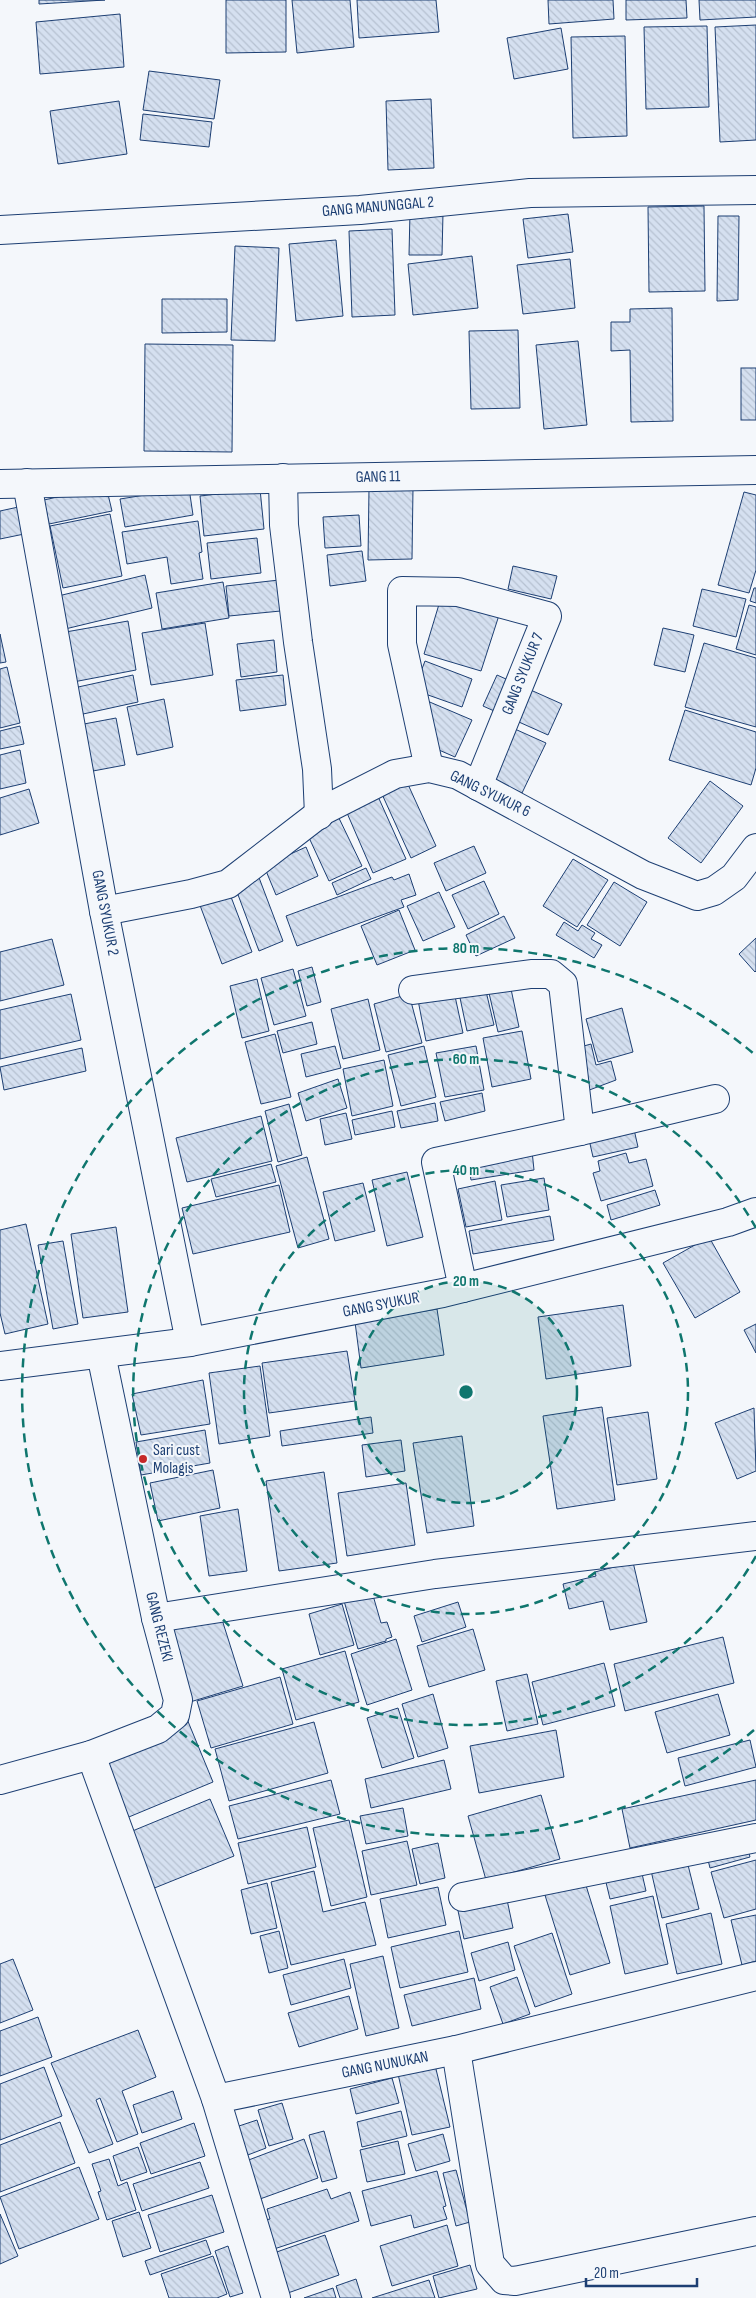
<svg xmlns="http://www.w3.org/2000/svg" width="756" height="2298" viewBox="0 0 756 2298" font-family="'Sofia Sans Condensed',sans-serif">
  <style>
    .building { fill: url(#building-back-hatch); stroke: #1d3f73 }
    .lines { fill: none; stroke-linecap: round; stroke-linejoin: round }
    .minor-casing { stroke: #1d3f73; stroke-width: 30 }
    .minor { stroke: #f4f7fb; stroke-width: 28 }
    .ring { fill: none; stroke: #0f766e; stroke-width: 2.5; stroke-dasharray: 9 6 }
    .poi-dot { fill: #c62828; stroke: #f4f7fb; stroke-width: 2 }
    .labels { text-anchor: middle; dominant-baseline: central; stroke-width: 4; stroke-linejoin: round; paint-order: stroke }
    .street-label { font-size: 16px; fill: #1d3f73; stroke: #f4f7fb }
    .poi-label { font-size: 16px; fill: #1d3f73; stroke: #f4f7fb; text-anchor: start }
    .centre { fill: #0f766e; stroke: #f4f7fb; stroke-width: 2.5 }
    .ring-label { font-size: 15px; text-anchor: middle; font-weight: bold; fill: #0f766e; stroke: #f4f7fb; stroke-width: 4; stroke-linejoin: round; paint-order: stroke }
  </style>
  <defs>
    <pattern id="building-back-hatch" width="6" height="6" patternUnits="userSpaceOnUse" patternTransform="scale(1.25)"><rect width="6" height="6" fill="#d5e0f0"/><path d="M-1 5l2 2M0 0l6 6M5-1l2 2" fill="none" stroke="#b6c1d1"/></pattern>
  </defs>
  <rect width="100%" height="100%" fill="#f4f7fb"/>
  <g class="building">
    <polygon points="39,0 105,0 39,4"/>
    <polygon points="226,0 286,0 286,52 226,53"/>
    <polygon points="292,0 350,0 354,47 297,53"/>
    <polygon points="357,0 436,0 439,32 359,38"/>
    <polygon points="548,0 613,0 614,19 549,24"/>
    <polygon points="626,0 686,0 687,18 626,20"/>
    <polygon points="699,0 756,0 756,17 700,20"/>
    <polygon points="120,14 124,67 40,74 36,22"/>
    <polygon points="756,25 756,140 720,142 715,27"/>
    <polygon points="707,26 709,107 646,109 644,27"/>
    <polygon points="561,28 568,69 514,79 507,38"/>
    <polygon points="625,36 627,136 573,138 571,37"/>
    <polygon points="149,71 220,80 214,119 143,110"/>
    <polygon points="431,99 434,168 388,170 386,101"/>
    <polygon points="119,101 127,154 58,164 50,111"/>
    <polygon points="143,114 212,122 209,147 140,140"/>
    <polygon points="704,206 705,291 649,292 648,207"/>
    <polygon points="410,212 443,213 442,255 409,255"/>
    <polygon points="568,214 573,252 528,258 523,219"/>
    <polygon points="718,216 739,216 738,300 717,301"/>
    <polygon points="392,229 395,315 352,317 349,231"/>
    <polygon points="336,240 343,316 296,321 289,244"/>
    <polygon points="235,246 279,248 275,341 231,340"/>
    <polygon points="472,256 478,308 413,315 408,264"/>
    <polygon points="570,259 575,308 523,314 517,265"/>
    <polygon points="162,299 227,299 227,332 162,333"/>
    <polygon points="672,308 673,421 631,422 630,350 611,351 611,322 630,322 630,309"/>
    <polygon points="518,330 520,408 471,409 469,331"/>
    <polygon points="578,341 587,425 544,429 536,345"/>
    <polygon points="145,344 233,345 232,452 144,451"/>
    <rect x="741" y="368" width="15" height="52"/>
    <polygon points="106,486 112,511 49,524 44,500"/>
    <polygon points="189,488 193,515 125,527 120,499"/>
    <polygon points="369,488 413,488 412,559 368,560"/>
    <polygon points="260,489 264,529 204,536 200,496"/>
    <polygon points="744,492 756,495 756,570 749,593 718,585"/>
    <polygon points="23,506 29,533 0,539 0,511"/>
    <polygon points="110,514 122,576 63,588 50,526"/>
    <polygon points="359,515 361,546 325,548 323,517"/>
    <polygon points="198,521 202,552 199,553 203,579 171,584 167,557 127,564 122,532"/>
    <polygon points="257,538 261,573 211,579 207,543"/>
    <polygon points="362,551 366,581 330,586 327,555"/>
    <polygon points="513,566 557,576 551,599 508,589"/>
    <polygon points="145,575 152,608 61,630 54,597"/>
    <polygon points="288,579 291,610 229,616 226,586"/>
    <polygon points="223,582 229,618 162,629 156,593"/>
    <polygon points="754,588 756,588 756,603 750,601"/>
    <polygon points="702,589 746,599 736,637 693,626"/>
    <polygon points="443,591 501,609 481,671 424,654"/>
    <polygon points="749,605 756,607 756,655 736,649"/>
    <polygon points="128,621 136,670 68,683 60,633"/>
    <polygon points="205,623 213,675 151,685 142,633"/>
    <polygon points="663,628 694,635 685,672 654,665"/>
    <polygon points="0,634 6,662 0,663"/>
    <polygon points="274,640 277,672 241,677 237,644"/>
    <polygon points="704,643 756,658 756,727 685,707"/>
    <polygon points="425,661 472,679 462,707 414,690"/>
    <polygon points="7,667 20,723 0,728 0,669"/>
    <polygon points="133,675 138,702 74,716 69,689"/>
    <polygon points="283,675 286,705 240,711 236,680"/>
    <polygon points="497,675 562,704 548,735 483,706"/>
    <polygon points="164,699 173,747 137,755 127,707"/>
    <polygon points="425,700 472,720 455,757 409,737"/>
    <polygon points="685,710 756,732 756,768 751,785 669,760"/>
    <polygon points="116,718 125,765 93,771 84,724"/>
    <polygon points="497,721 546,743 522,793 474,770"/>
    <polygon points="20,726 24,744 0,749 0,731"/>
    <polygon points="20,750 26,783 0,789 0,755"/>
    <polygon points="406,780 436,846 411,858 381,792"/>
    <polygon points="710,781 743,806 701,863 668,838"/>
    <polygon points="29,789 39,823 0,835 0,798"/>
    <polygon points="376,792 406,859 373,873 344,806"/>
    <polygon points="337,814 362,866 329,881 305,829"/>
    <polygon points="474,846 486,873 446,891 434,863"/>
    <polygon points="306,847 318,876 276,895 264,866"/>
    <polygon points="573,859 608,880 577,927 543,906"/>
    <polygon points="366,868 371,879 337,895 332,883"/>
    <polygon points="409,874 416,895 401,900 404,907 297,946 286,916 392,877 394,880"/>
    <polygon points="258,875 283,941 259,951 234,884"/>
    <polygon points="484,881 499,914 468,929 452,895"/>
    <polygon points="614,882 647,902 620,946 587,925"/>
    <polygon points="228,889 252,952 222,964 198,900"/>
    <polygon points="439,892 455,927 423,941 407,906"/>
    <polygon points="399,910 415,950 377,965 361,926"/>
    <polygon points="504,916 515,938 476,956 466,935"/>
    <polygon points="564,922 578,931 582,925 595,933 591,939 602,945 594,958 556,935"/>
    <polygon points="756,938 756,971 755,972 739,954"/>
    <polygon points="52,939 64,985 0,1001 0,952"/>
    <polygon points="312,967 321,1002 307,1006 298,971"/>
    <polygon points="293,969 306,1016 274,1025 261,978"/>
    <polygon points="257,979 269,1031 242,1038 230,986"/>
    <polygon points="453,987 463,1033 426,1041 417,995"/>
    <polygon points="485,987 494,1025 467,1031 459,993"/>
    <polygon points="511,989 519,1027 498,1032 489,993"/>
    <polygon points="71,994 81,1040 0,1059 0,1010"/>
    <polygon points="409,994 422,1043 386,1052 374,1004"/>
    <polygon points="368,999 380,1050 343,1059 331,1009"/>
    <polygon points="622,1008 633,1052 598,1062 586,1019"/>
    <polygon points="312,1022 317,1044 283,1053 277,1031"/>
    <polygon points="522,1031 531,1079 492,1087 483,1038"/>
    <polygon points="275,1034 291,1097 261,1104 245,1042"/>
    <polygon points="591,1044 596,1065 611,1061 616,1080 584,1092 573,1049"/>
    <polygon points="335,1046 341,1068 306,1077 301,1054"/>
    <polygon points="424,1046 436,1097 401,1106 388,1055"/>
    <polygon points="476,1046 484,1090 445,1097 436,1053"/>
    <polygon points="82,1048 86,1071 4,1090 0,1067"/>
    <polygon points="384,1060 393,1106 352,1116 343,1069"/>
    <polygon points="338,1079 347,1108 306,1121 298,1093"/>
    <polygon points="482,1093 485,1111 445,1121 440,1102"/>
    <polygon points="435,1103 438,1121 401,1128 397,1111"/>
    <polygon points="289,1104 302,1155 278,1162 265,1111"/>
    <polygon points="392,1111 395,1127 355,1135 352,1120"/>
    <polygon points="346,1113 352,1139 325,1145 320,1119"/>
    <polygon points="261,1116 272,1161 187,1182 176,1138"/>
    <polygon points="633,1125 638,1147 593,1157 588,1135"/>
    <polygon points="532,1151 534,1170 471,1180 468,1161"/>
    <polygon points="626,1153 629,1163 646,1159 653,1186 601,1201 593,1173 600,1171 598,1161"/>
    <polygon points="307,1157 329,1239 298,1248 276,1166"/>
    <polygon points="271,1164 276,1182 216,1197 211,1179"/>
    <polygon points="407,1172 423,1237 387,1246 372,1180"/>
    <polygon points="544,1178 549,1210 507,1217 501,1185"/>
    <polygon points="495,1181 502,1220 466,1227 458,1189"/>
    <polygon points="363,1183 375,1231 335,1241 323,1192"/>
    <polygon points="279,1185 290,1232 193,1254 182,1208"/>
    <polygon points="655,1190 660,1205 611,1220 607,1205"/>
    <polygon points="550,1216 554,1240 473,1254 469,1231"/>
    <polygon points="26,1224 48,1324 5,1334 0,1313 0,1230"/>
    <polygon points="116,1227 128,1312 83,1318 71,1234"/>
    <polygon points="709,1237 740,1292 695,1318 663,1263"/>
    <polygon points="63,1241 78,1324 53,1329 38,1245"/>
    <polygon points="623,1305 631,1366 546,1379 538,1317"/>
    <polygon points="437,1309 444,1355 361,1368 355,1322"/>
    <polygon points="756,1324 756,1353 744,1330"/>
    <polygon points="347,1351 355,1401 269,1413 262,1363"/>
    <polygon points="260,1366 270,1436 219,1444 209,1373"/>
    <polygon points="203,1380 210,1424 141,1435 132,1394"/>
    <polygon points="602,1407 615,1500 557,1509 543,1416"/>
    <polygon points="754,1408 756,1471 737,1479 715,1423"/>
    <polygon points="648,1412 657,1479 617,1485 607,1418"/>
    <polygon points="371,1417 373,1433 282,1446 280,1431"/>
    <polygon points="205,1430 210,1463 141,1475 136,1442"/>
    <polygon points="462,1436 474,1526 427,1533 413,1443"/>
    <polygon points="401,1440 405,1471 366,1477 362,1445"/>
    <polygon points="213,1470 220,1508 158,1521 150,1483"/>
    <polygon points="324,1472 337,1563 279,1571 266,1481"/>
    <polygon points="406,1483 415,1545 347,1556 338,1493"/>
    <polygon points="238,1509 247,1571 209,1576 200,1516"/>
    <polygon points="633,1562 647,1622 610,1630 603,1601 569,1609 563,1584 596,1576 595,1572"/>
    <polygon points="370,1585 381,1623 387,1622 392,1637 386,1639 386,1641 358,1649 342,1594"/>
    <polygon points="458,1602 466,1627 422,1642 414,1616"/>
    <polygon points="342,1604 354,1645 320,1655 309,1614"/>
    <polygon points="219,1610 243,1686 190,1702 167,1626"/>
    <polygon points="473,1629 485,1670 429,1687 417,1646"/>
    <polygon points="723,1637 734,1683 625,1711 614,1664"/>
    <polygon points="396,1639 412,1690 367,1705 351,1654"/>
    <polygon points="345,1651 359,1702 296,1720 282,1669"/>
    <polygon points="604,1663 615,1706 543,1725 532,1682"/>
    <polygon points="527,1674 538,1724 507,1731 496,1681"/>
    <polygon points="280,1677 293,1724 211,1748 197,1701"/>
    <polygon points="433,1694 448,1748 418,1757 402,1704"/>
    <polygon points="718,1694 730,1735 667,1753 655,1712"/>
    <polygon points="398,1708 414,1758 382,1768 367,1718"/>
    <polygon points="187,1719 213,1782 124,1819 98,1756"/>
    <polygon points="314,1722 328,1773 229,1801 215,1749"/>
    <polygon points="556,1730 564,1777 479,1793 470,1746"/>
    <polygon points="750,1740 756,1767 685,1786 678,1758"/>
    <polygon points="444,1760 451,1789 371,1808 365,1779"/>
    <polygon points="331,1780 340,1814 238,1839 229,1806"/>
    <polygon points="756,1780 756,1820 630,1848 622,1809"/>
    <polygon points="541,1795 560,1859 486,1880 468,1816"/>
    <polygon points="210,1799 234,1856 152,1889 130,1832"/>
    <polygon points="403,1808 408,1836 366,1844 360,1816"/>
    <polygon points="349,1820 367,1897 331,1906 313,1828"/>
    <polygon points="307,1827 316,1867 248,1884 238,1843"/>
    <polygon points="407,1841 417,1885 371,1895 362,1851"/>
    <polygon points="746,1842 750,1857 710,1868 706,1852"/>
    <polygon points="438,1843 445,1878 420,1884 412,1849"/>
    <polygon points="685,1853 699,1909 662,1918 649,1862"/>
    <polygon points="756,1860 756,1909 724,1918 711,1872"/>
    <polygon points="640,1865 646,1891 610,1899 604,1874"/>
    <polygon points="314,1871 323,1912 365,1902 376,1945 291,1965 271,1882"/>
    <polygon points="584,1879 610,1963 570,1975 544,1892"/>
    <polygon points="267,1883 277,1928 251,1934 241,1890"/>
    <polygon points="438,1887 446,1925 388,1938 380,1899"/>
    <polygon points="506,1895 513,1928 464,1939 457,1906"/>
    <polygon points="653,1896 668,1964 625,1974 610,1906"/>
    <polygon points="711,1913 722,1964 677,1974 666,1924"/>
    <polygon points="756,1915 756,1961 742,1965 731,1920"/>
    <polygon points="279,1931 288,1968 269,1973 260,1936"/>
    <polygon points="459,1931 468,1972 400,1988 391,1947"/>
    <polygon points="552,1933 572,1994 535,2007 514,1946"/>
    <polygon points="508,1942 515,1970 479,1981 471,1953"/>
    <polygon points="383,1956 399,2028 366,2036 350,1964"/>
    <polygon points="13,1959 33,2010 0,2023 0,1964"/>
    <polygon points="344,1959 351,1988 291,2005 283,1975"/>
    <polygon points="517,1977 530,2014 503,2024 490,1987"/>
    <polygon points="474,1978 481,2009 412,2026 404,1995"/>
    <polygon points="349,1996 358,2029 299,2047 288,2013"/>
    <polygon points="38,2017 52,2057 0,2076 0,2031"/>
    <polygon points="138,2030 156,2077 122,2091 138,2134 117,2142 100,2098 96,2100 113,2144 89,2153 51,2063"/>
    <polygon points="435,2065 450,2127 412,2135 398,2074"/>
    <polygon points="44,2067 62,2116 0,2140 0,2084"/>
    <polygon points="392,2078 399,2103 356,2114 350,2089"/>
    <polygon points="173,2091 182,2119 142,2133 133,2105"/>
    <polygon points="282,2103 293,2139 269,2146 258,2110"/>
    <polygon points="401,2111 407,2136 362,2147 357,2122"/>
    <polygon points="257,2120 266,2148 240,2158 230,2129"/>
    <polygon points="60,2122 75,2163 0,2192 0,2145"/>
    <polygon points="194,2123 205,2156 151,2174 140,2143"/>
    <polygon points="324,2131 337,2178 322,2182 309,2135"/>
    <polygon points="443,2134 450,2161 416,2171 408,2144"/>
    <polygon points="304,2139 318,2178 260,2199 246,2161"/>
    <polygon points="398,2141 405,2174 367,2182 360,2150"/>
    <polygon points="138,2147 147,2172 121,2181 113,2156"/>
    <polygon points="109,2159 118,2186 127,2182 136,2210 107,2220 98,2192 101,2191 92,2164"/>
    <polygon points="200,2162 209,2188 142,2211 133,2184"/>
    <polygon points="79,2167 99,2219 19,2249 0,2197"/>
    <polygon points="456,2170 470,2222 456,2226 443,2173"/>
    <polygon points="437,2171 446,2206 443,2207 447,2219 414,2228 411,2215 371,2226 362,2191"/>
    <polygon points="327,2189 331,2199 350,2192 359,2221 274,2249 265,2220 270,2219 267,2209"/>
    <polygon points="212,2195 224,2232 160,2252 148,2215"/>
    <polygon points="139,2212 151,2248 123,2257 112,2221"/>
    <polygon points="0,2214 18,2256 0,2264"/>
    <polygon points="447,2225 458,2266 392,2286 380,2246"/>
    <polygon points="325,2235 339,2275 285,2294 271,2254"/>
    <polygon points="206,2240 211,2254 150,2275 145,2261"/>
    <polygon points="228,2246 243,2293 230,2297 215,2251"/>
    <polygon points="213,2256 227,2294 217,2298 169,2298 161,2274"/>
    <polygon points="470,2265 477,2289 439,2298 433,2276"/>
    <polygon points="356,2279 362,2298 340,2298 336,2286"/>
    <polygon points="429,2280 435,2298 372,2298"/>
    <polygon points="333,2288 336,2298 304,2298"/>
  </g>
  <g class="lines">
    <g class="minor-casing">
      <g id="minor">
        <polyline points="0,230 360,210 530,193 756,190"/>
        <polyline points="283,478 284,525 298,642 317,769 319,815"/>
        <polyline points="27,483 104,911 190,1342"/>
        <polyline points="0,484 756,470"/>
        <polyline points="429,768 402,644 402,591 458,592 547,616 478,786"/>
        <polyline points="104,911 191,894 228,884 324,810 395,774 429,768 458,775 643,875 697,896 714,891 734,877 756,848"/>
        <polyline points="413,990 531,974 551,974 563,984 580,1131"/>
        <polyline points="463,1288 436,1162 580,1131 715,1099"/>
        <polyline points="0,1366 190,1342 443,1293 728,1222 756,1212"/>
        <polyline points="156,1618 435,1574 756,1536"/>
        <polyline points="91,1755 216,2099 276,2298"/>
        <polyline points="0,1780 91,1755 158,1729 175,1715 178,1700 156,1618 101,1354"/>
        <polyline points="463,1897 756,1838"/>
        <polyline points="456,2050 490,2264 504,2280 515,2281 756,2231"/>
        <polyline points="216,2099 456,2050 756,1976"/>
      </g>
    </g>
    <use href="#minor" class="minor"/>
  </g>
  <circle cx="466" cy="1392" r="111" fill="#0f766e" fill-opacity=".12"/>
  <g class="ring">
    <circle cx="466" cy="1392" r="111"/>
    <circle cx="466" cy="1392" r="222"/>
    <path d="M756 1556A333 333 0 1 1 756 1228"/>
    <path d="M754 1730A444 444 0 1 1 754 1054"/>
  </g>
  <circle class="poi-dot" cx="143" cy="1459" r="5"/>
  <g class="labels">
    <g class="street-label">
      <text transform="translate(378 207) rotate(-5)">GANG MANUNGGAL 2</text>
      <text transform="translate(378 477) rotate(-1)">GANG 11</text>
      <text transform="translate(523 674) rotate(-68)">GANG SYUKUR 7</text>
      <text transform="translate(490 794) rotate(26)">GANG SYUKUR 6</text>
      <text transform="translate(105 913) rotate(79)">GANG SYUKUR 2</text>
      <text transform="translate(381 1305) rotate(-11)">GANG SYUKUR</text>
      <text transform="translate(159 1627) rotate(76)">GANG REZEKI</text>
      <text transform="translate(385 2065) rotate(-11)">GANG NUNUKAN</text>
    </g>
    <g class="poi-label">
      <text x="153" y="1450">Sari cust<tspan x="153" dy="18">Molagis</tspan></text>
    </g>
  </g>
  <circle cx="466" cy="1392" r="8" class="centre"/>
  <g class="ring-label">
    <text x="466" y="953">80 m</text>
    <text x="466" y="1064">60 m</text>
    <text x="466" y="1175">40 m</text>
    <text x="466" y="1286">20 m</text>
  </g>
  <path d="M586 2278v8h111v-8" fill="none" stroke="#1d3f73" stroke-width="2.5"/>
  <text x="594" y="2278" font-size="15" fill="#1d3f73" stroke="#f4f7fb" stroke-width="4" paint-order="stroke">20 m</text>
</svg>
